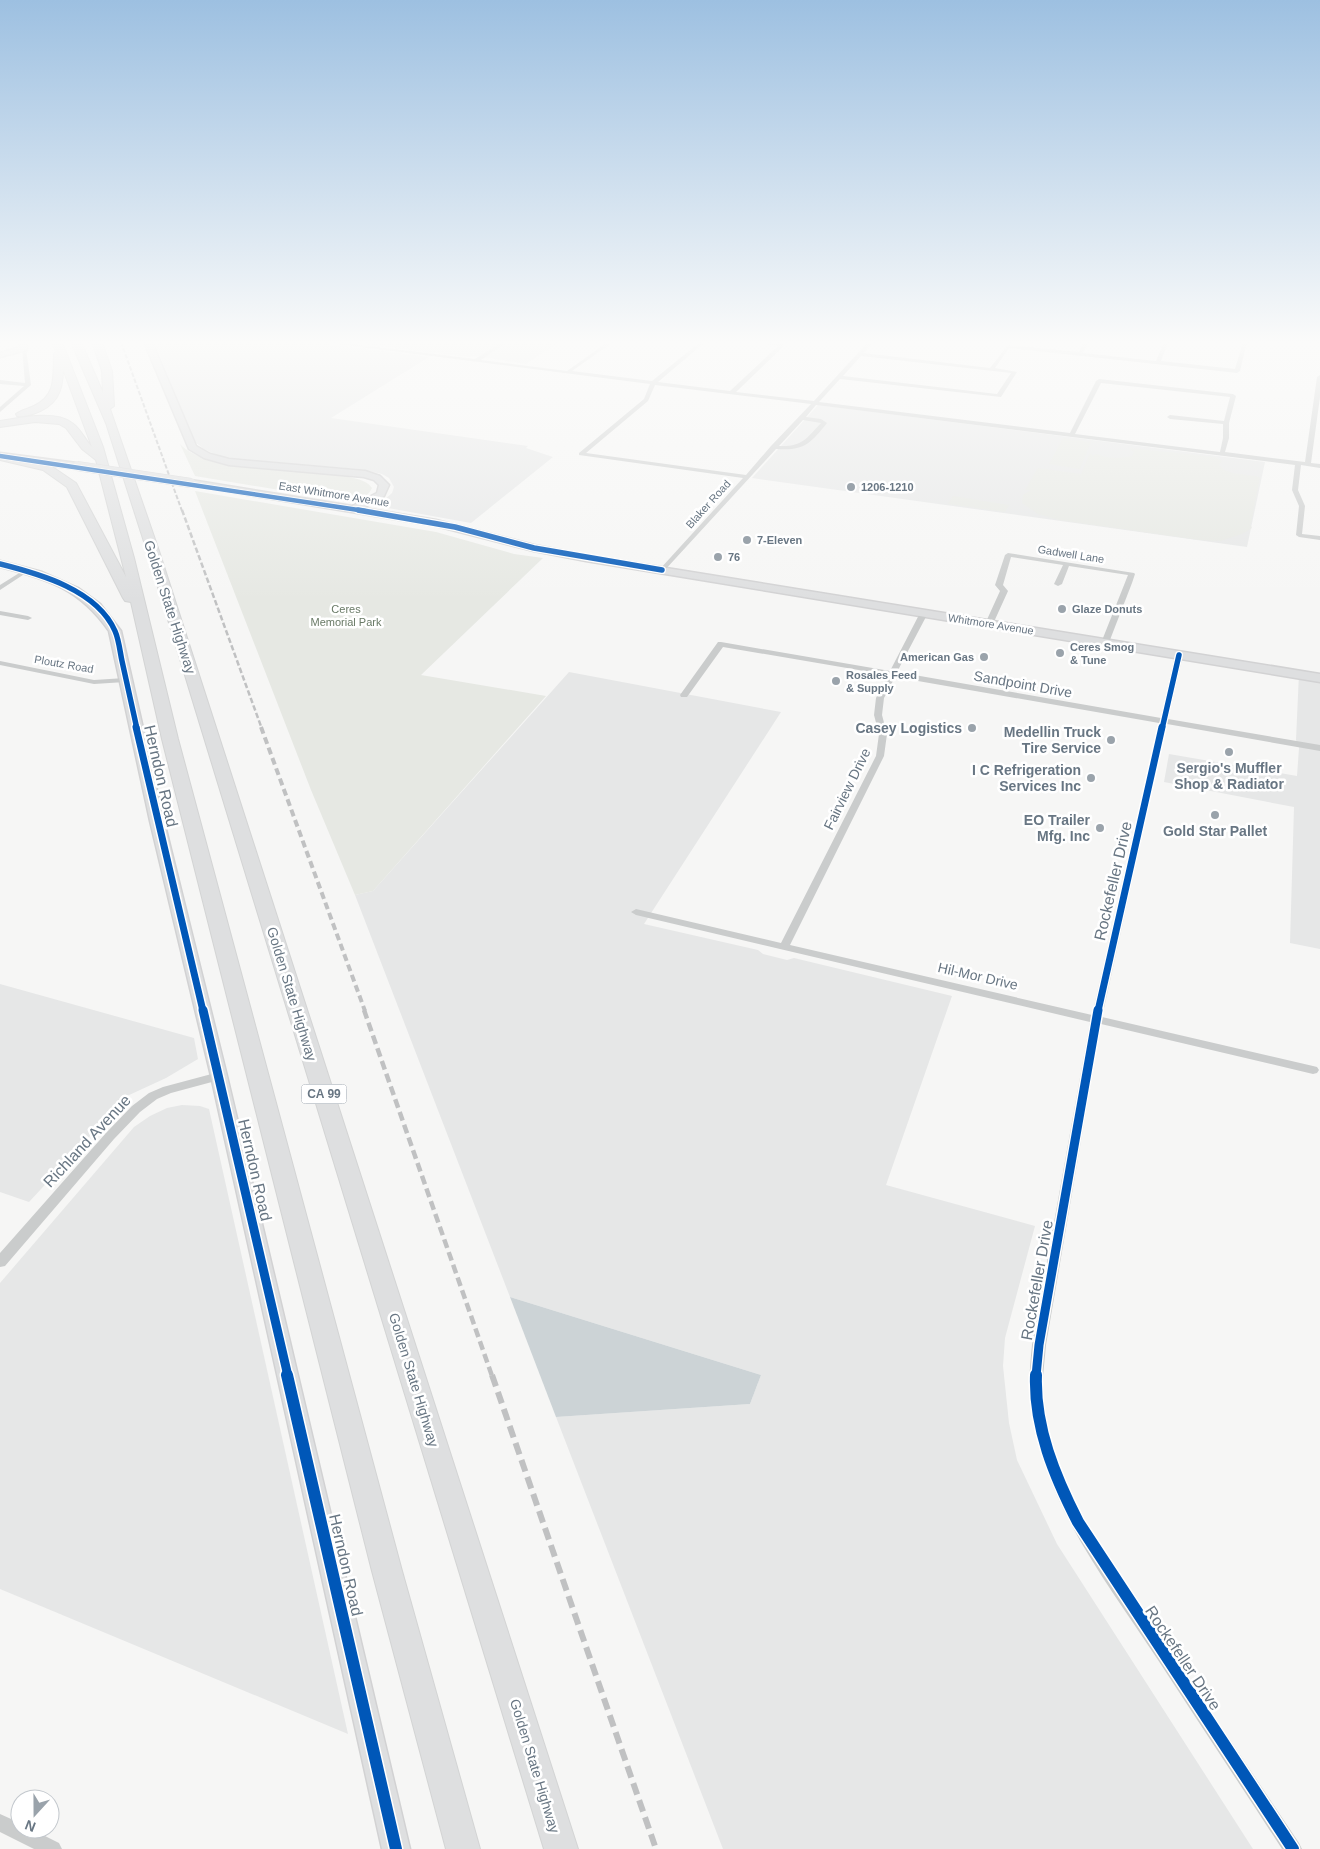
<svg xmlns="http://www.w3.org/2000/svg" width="1320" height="1849" viewBox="0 0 1320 1849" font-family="Arial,sans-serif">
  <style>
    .built { fill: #e6e7e7 }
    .green { fill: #e6e8e3 }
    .water { fill: #ccd3d6 }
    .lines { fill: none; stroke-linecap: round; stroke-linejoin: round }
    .secondary-casing { stroke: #d2d2d3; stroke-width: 3 }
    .highway-casing { stroke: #d3d4d4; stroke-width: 2 }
    .street { fill: #cacccc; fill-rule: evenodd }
    .secondary { fill: #dedfe0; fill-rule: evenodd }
    .highway { fill: #dedfe0; fill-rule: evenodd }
    .rail-far4 { stroke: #c0c1c2; stroke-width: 2; stroke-dasharray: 4.5 2; stroke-linecap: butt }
    .rail-far3 { stroke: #c0c1c2; stroke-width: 2.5; stroke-dasharray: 5.5 2.5; stroke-linecap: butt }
    .rail-far2 { stroke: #c0c1c2; stroke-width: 4; stroke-dasharray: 7 4; stroke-linecap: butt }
    .rail-far1 { stroke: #c0c1c2; stroke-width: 4.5; stroke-dasharray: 9 4.5; stroke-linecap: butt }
    .rail { stroke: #c0c1c2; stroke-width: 6; stroke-dasharray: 12 6; stroke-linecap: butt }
    .secondary-bridge-casing { stroke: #d2d2d3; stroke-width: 10; stroke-linecap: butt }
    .secondary-bridge { stroke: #dedfe0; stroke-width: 9 }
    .cycleway-far4-casing { stroke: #fff; stroke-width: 6 }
    .cycleway-far3-casing { stroke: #fff; stroke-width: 8 }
    .cycleway-far2-casing { stroke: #fff; stroke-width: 10 }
    .cycleway-far1-casing { stroke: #fff; stroke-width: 12 }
    .cycleway-casing { stroke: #fff; stroke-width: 15 }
    .cycleway-far4 { stroke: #0057b8; stroke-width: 4.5 }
    .cycleway-far3 { stroke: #0057b8; stroke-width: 5.5 }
    .cycleway-far2 { stroke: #0057b8; stroke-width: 7 }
    .cycleway-far1 { stroke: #0057b8; stroke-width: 9 }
    .cycleway { stroke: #0057b8; stroke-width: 12 }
    .poi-dot { fill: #9aa3ab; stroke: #fff; stroke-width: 2 }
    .labels { text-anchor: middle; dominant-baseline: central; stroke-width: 5; stroke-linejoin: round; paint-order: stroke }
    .far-poi-label { font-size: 11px; font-weight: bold; fill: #687683; stroke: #fff; text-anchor: start }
    .far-street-label { font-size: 11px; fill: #687683; stroke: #fff }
    .far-park-label { font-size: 11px; fill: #697a66; stroke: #fff }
    .shield { fill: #fff; stroke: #959fa8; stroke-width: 1 }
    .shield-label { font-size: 12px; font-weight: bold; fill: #687683 }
    .street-label { font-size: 14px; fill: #687683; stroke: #fff }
    .poi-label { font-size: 14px; font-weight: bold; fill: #687683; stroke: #fff; text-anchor: end }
    .near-street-label { font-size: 16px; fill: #687683; stroke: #fff }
  </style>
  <rect width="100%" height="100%" fill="#f6f6f5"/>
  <g class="built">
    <polygon points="154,342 310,342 429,357 331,418 528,446 526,448 553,457 471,523 388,508 382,505 382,502 392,493 394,487 389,478 382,474 359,469 242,460 219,456 204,449 195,442"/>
    <polygon points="348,342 559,342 526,364 476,356 469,357"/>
    <polygon points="818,405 1265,462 1247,547 752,478"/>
    <polygon points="569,672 781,712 644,924 758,950 763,954 787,960 794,958 952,996 886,1185 1035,1226 1005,1338 1003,1366 1009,1423 1017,1460 1057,1544 1253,1849 723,1849 556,1417 750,1404 761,1375 510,1297 355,895 373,891"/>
    <polygon points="1299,673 1320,676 1320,949 1290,943 1294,807 1164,782 1169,754 1297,776 1299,748 1296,740"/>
    <polygon points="0,984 194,1038 198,1059 166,1078 127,1096 29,1202 0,1192"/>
    <polygon points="182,1105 200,1106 209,1109 348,1734 0,1589 0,1283 134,1127 150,1116 167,1108"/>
  </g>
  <g class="green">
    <polygon points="1063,438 1091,442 1080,469 1049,464"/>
    <path d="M180 444C215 482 359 462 372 488 367 499 356 501 345 501L195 476Z"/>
    <path d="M1129 448 1215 457 1222 461 1219 465 1224 470 1233 473 1260 477 1251 524H1250L1252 528 1242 534 1221 541 1199 540 1059 520 1038 514 1022 503 1023 495 1031 490H1025L1038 468 1081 474 1090 453 1093 456 1096 454C1108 459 1120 459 1132 456L1134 452Z"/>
    <polygon points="195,491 436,532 514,554 543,558 421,675 546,696 373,891 355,895 311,790"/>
    <polygon points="953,496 1009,505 1005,512 948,504"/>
  </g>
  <polygon class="water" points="510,1297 761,1375 750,1404 556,1417"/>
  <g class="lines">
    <g class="secondary-casing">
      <g id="secondary">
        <polygon points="18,342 26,342 27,350 0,357 0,353 20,347"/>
        <polygon points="144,342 152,342 196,446 210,454 229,459 365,471 380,476 389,485 384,496 363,508 436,520 534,545 586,555 1320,674 1320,682 586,561 534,551 436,526 188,485 188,481 191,480 352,506 377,493 379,485 374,480 364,477 229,465 204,458 189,449"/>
        <polygon points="0,453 77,463 82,466 77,469 0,459"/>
        <path d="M0 561 42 572 78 588 100 604 121 631 164 821 227 1076 410 1849H382L211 1076 150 821 109 631C80 589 48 579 0 567Z"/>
      </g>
    </g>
    <g class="highway-casing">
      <g id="highway">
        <path d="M52 342H62L103 447 134 558 178 739 402 1571 480 1849H446L372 1571 162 739 131 602 125 601 123 598 67 487 43 470 0 460V454L51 466 76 483 126 577 96 460 82 449 66 428 59 424 35 422 0 427V421C20 418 55 410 72 423 81 429 85 440 92 447L63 369C63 393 56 406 33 414 27 415 23 417 17 416L16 414C21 410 28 409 34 406 57 395 53 376 54 354L56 352Z"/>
        <polygon points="71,342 81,342 103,393 102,371 92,342 102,342 112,371 114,406 110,409 159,551 578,1849 544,1849 147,551 106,423"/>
      </g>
    </g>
    <g class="street">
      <path d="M322 342H336L475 359 502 342H507L481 360 567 371 608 342H613L572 371 652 381 700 342H705L658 382 730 391 778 346 752 342 782 344 784 346 736 392 814 401 868 342H873L864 353 990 368 1008 345 1079 352 1084 342H1089L1083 353 1156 361 1164 342H1168L1161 361 1235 369 1243 342H1247L1240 371 1237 373 1009 348 995 368 1017 372 1001 397 840 379 819 402 1070 433 1096 381 1099 379 1233 394 1236 396 1229 423V438L1225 452 1305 462 1317 377 1320 375V397L1311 463 1320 464V468L1301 465 1298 490 1305 506 1302 534 1320 536V540L1299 537 1296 535 1299 506 1292 490 1295 465 816 405 806 417 821 419 827 423C810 444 804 451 776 449L664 571H660V569L743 478 579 455V453L644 399 650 384ZM861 356 1011 373 997 394 843 376ZM1101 383 1230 397 1224 421 1170 415 1167 417 1170 419 1223 424V438L1220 452 1075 434ZM655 385 811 404 771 446 746 475 586 453 648 401ZM803 420 821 423C806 439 802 447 779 446Z"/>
      <polygon points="24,347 26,348 31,385 0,412 0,407 24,386 0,384 0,380 25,383 22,348"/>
      <polygon points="1008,553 1134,573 1135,574 1132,583 1108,645 1102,645 1101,643 1128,575 1069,566 1062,584 1058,586 1054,584 1063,565 1011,557 1003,585 1008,591 993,624 992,626 986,626 985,624 1000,591 995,585 1005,555"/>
      <polygon points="24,570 29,571 0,590 0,585"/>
      <polygon points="0,611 28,616 32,618 28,620 0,615"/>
      <path d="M921 611 928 613 897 672 1161 718 1175 655 1179 653 1183 655 1168 719 1320 745V751L1167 724 1102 1017 1313 1066 1317 1067 1319 1070 1317 1073 1313 1074 1101 1024 1046 1345C1045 1358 1043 1371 1043 1383 1044 1438 1067 1488 1093 1535L1299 1843 1302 1849H1282C1241 1786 1199 1723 1158 1660 1106 1581 1042 1501 1031 1405 1028 1385 1030 1365 1032 1345L1090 1022 636 915 631 912 636 909 781 943 876 756 879 734 874 715 876 698 888 675 723 647 687 697H681L680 695 718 642H721L890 671ZM895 677 1159 723 1092 1015 790 945 884 756 887 734 882 715 884 698Z"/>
      <polygon points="0,661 94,680 125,678 129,680 125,682 94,684 0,665"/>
      <polygon points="219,1072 223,1073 225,1076 223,1079 171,1093 157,1099 140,1112 114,1139 5,1266 0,1267 0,1253 106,1133 132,1106 149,1093 163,1087"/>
      <polygon points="0,1814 20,1823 20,1829 31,1829 59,1843 62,1849 34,1849 0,1832"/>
    </g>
    <use href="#secondary" class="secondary"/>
    <use href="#highway" class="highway"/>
    <polyline class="rail-far4" points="121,342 182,511"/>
    <polyline class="rail-far3" points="182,510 262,729"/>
    <polyline class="rail-far2" points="261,727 365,1011"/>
    <polyline class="rail-far1" points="364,1010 492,1376"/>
    <polyline class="rail" points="492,1375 656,1849"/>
    <g class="secondary-bridge-casing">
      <polyline id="secondary-bridge" points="77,466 191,483"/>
    </g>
    <use href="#secondary-bridge" class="secondary-bridge"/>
    <g class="cycleway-far4-casing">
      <polyline id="cycleway-far4" points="0,456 365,511"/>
    </g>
    <g class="cycleway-far3-casing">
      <g id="cycleway-far3">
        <polyline points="358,510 455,527 534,548 662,570"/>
        <path d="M0 564C40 574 97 590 115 631 119 640 120 652 122 661 127 684 132 706 137 729"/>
        <polyline points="1162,729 1179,655"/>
      </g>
    </g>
    <g class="cycleway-far2-casing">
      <g id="cycleway-far2">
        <polyline points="136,727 203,1011"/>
        <polyline points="1098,1011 1162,727"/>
      </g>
    </g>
    <g class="cycleway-far1-casing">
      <g id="cycleway-far1">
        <polyline points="203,1010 288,1376"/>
        <polyline points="1036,1376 1039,1345 1098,1010"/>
      </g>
    </g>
    <g class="cycleway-casing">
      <g id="cycleway">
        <polyline points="287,1375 396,1849"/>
        <path d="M1036 1375C1034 1427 1055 1477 1078 1522L1293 1849"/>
      </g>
    </g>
    <use href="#cycleway-far4" class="cycleway-far4"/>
    <use href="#cycleway-far3" class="cycleway-far3"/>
    <use href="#cycleway-far2" class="cycleway-far2"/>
    <use href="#cycleway-far1" class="cycleway-far1"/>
    <use href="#cycleway" class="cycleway"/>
  </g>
  <linearGradient id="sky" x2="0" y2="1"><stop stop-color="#9dc0e1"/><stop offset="0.57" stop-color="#fbfbfa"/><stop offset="1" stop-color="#fbfbfa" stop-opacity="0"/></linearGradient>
  <rect width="1320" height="601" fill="url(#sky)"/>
  <g class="poi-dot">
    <circle cx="851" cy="487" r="5"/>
    <circle cx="747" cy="540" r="5"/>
    <circle cx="718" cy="557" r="5"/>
    <circle cx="1062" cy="609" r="5"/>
    <circle cx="1060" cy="653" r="5"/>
    <circle cx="984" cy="657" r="5"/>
    <circle cx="836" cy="681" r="5"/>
    <circle cx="972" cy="728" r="5"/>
    <circle cx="1111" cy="740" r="5"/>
    <circle cx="1229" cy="752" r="5"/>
    <circle cx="1091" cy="778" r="5"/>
    <circle cx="1215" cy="815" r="5"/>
    <circle cx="1100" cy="828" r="5"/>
  </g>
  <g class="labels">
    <g class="far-poi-label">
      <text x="861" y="487">1206-1210</text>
      <text x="757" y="540">7-Eleven</text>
      <text x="728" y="557">76</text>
      <text x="1072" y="609">Glaze Donuts</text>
      <text x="1070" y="647">Ceres Smog<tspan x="1070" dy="13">&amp; Tune</tspan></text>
      <text x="974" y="657" text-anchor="end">American Gas</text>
      <text x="846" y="675">Rosales Feed<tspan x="846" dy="13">&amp; Supply</tspan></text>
    </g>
    <g class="far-street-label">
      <text transform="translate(334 494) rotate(9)">East Whitmore Avenue</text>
      <text transform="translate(708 504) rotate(-48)">Blaker Road</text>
      <text transform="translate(1071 554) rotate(9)">Gadwell Lane</text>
      <text transform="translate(991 624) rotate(9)">Whitmore Avenue</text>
      <text transform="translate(64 664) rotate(10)">Ploutz Road</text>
    </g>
    <g class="far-park-label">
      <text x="346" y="609">Ceres<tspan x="346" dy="13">Memorial Park</tspan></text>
    </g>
    <rect class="shield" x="301.5" y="1084.5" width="45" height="19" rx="4"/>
    <g class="shield-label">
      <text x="324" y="1094">CA 99</text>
    </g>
    <g class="street-label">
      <text transform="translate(170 607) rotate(72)">Golden State Highway</text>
      <text transform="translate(1023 684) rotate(10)">Sandpoint Drive</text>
      <text transform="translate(847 789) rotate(-64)">Fairview Drive</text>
      <text transform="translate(978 976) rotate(13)">Hil-Mor Drive</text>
      <text transform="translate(292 994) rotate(73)">Golden State Highway</text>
      <text transform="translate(414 1380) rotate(73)">Golden State Highway</text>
      <text transform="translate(535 1766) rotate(73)">Golden State Highway</text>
    </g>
    <g class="poi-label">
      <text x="962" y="728">Casey Logistics</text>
      <text x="1101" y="732">Medellin Truck<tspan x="1101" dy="16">Tire Service</tspan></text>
      <text x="1229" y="768" text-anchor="middle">Sergio's Muffler<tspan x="1229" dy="16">Shop &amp; Radiator</tspan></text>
      <text x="1081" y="770">I C Refrigeration<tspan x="1081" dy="16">Services Inc</tspan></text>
      <text x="1090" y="820">EO Trailer<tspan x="1090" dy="16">Mfg. Inc</tspan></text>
      <text x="1215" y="831" text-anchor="middle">Gold Star Pallet</text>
    </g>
    <g class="near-street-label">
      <text transform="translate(161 776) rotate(77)">Herndon Road</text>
      <text transform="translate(1113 881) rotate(-77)">Rockefeller Drive</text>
      <text transform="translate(87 1141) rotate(-47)">Richland Avenue</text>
      <text transform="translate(255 1170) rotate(77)">Herndon Road</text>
      <text transform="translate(1037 1280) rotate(-80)">Rockefeller Drive</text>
      <text transform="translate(346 1565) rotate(77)">Herndon Road</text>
      <text transform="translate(1183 1658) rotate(56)">Rockefeller Drive</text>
    </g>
  </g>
  <g transform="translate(35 1814) rotate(201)"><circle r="24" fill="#ffffff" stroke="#c3c8cd"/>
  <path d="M0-4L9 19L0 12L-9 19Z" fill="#9aa3ab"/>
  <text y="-8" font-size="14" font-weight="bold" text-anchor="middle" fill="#687683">N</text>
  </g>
</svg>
